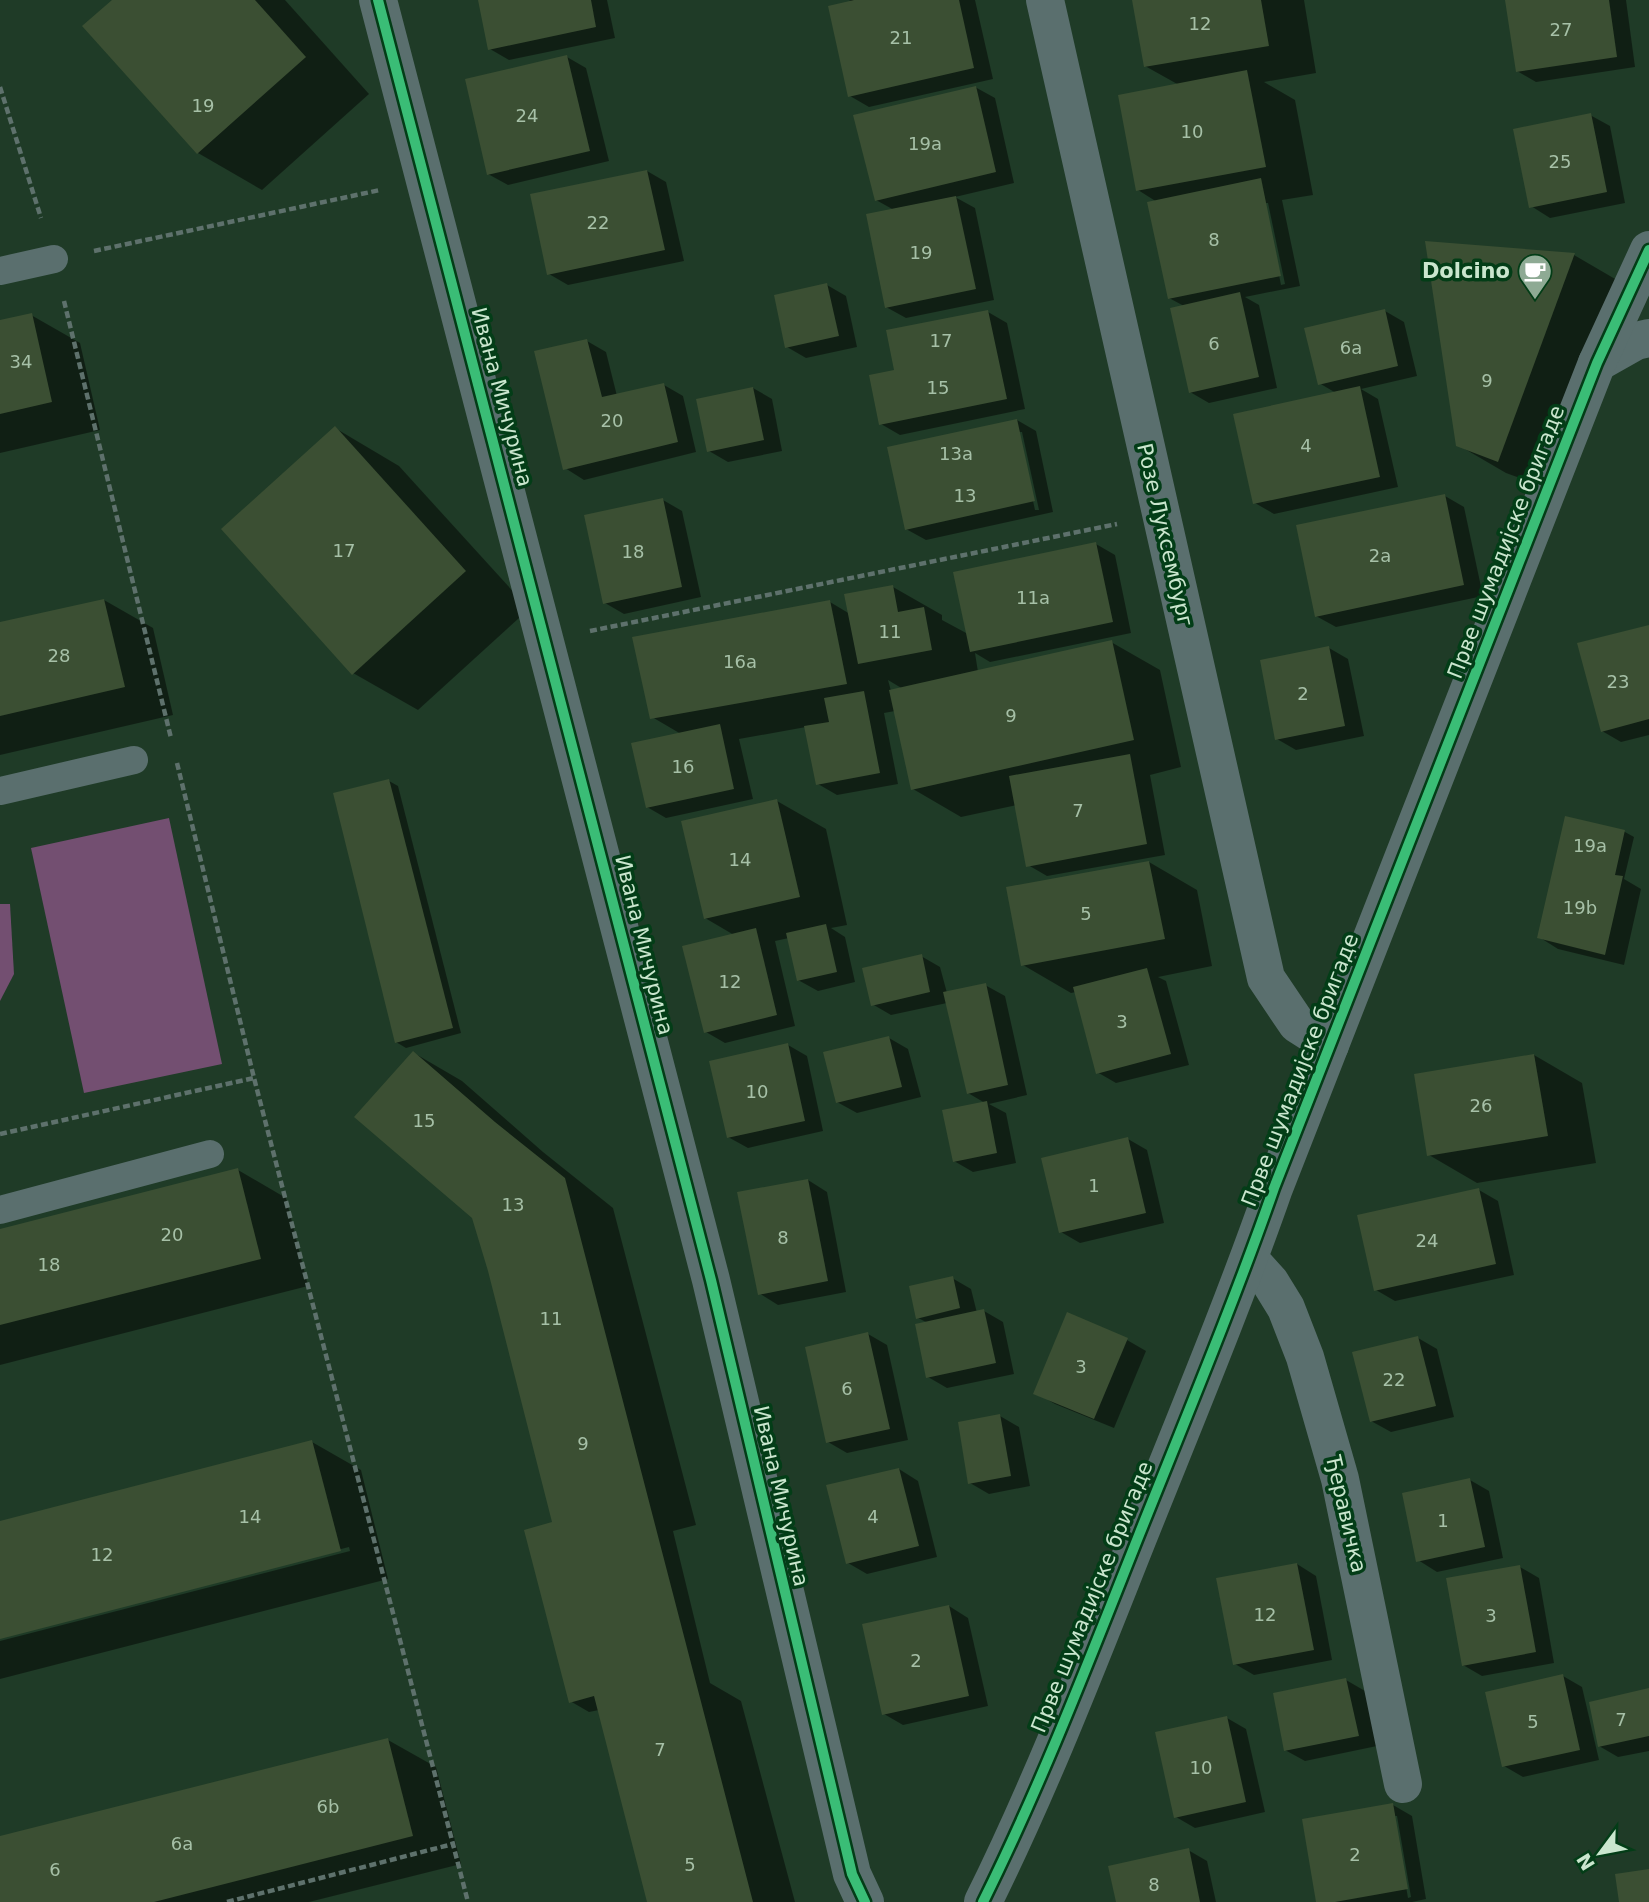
<svg xmlns="http://www.w3.org/2000/svg" width="1649" height="1902" viewBox="0 0 1649 1902" font-family="'DejaVu Sans',sans-serif">
  <style>
    .green { fill: #734f71 }
    .shadow { fill: #0007; fill-rule: evenodd }
    .building { fill: #3b4f33 }
    .lines { fill: none; stroke-linecap: round; stroke-linejoin: round }
    .path { stroke: #5e716c; stroke-width: 4.5; stroke-dasharray: 7 3.5; stroke-linecap: butt }
    .service { stroke: #5a6f6e; stroke-width: 28 }
    .minor { stroke: #5a6f6e; stroke-width: 38 }
    .tertiary { stroke: #5a6f6e; stroke-width: 38 }
    .cycleway-casing { stroke: #033d17; stroke-width: 15 }
    .cycleway { stroke: #3abd76; stroke-width: 10 }
    .labels { text-anchor: middle; dominant-baseline: central; stroke-width: 7; stroke-linejoin: round; paint-order: stroke }
    .number-label { font-size: 18px; fill: #a6c0a7 }
    .poi-label { font-size: 21px; font-weight: bold; fill: #cae6ce; stroke: #033d17; text-anchor: end }
    .street-label { font-size: 21px; fill: #cae6ce; stroke: #033d17 }
  </style>
  <rect width="100%" height="100%" fill="#1f3b27"/>
  <g class="green">
    <polygon points="169,818 222,1064 84,1093 31,848"/>
    <polygon points="0,904 10,904 14,974 0,1001"/>
  </g>
  <g class="shadow">
    <polygon points="115,0 285,0 369,94 262,190 198,153"/>
    <polygon points="480,0 607,0 615,38 509,60 490,49"/>
    <polygon points="849,0 975,0 993,79 869,107 850,96 853,2"/>
    <path d="M1134 0H1304L1316 73 1264 82 1295 100 1313 195 1282 200 1300 286 1245 297 1259 305 1277 388 1209 403 1190 392 1184 306 1169 298 1157 202 1138 190 1179 85 1145 66ZM1265 203H1268L1285 284 1281 285Z"/>
    <polygon points="1507,0 1626,0 1635,67 1536,82 1517,71"/>
    <polygon points="567,57 586,68 609,161 508,185 488,174"/>
    <polygon points="975,87 995,98 1014,183 955,197 975,208 994,300 906,318 886,307 894,210 876,200"/>
    <polygon points="1590,115 1610,126 1625,203 1550,218 1531,206"/>
    <polygon points="647,171 666,182 684,261 568,285 549,274"/>
    <polygon points="1574,255 1622,283 1547,488 1506,473 1458,445"/>
    <polygon points="827,285 846,296 857,347 806,358 787,347"/>
    <polygon points="1385,311 1404,322 1417,376 1361,389 1378,399 1398,487 1274,514 1255,503 1336,393 1319,383"/>
    <polygon points="988,312 1007,323 1025,409 900,435 881,424 896,371"/>
    <polygon points="31,315 80,343 100,430 0,453 0,322"/>
    <polygon points="587,341 606,352 617,396 664,385 683,396 696,452 584,480 565,468"/>
    <polygon points="753,388 772,399 782,451 728,462 709,451"/>
    <path d="M1017 420 1036 431 1053 512 926 540 906 529ZM1018 432H1022L1039 510H1035Z"/>
    <polygon points="335,428 399,466 529,609 418,710 353,673"/>
    <polygon points="1445,496 1464,507 1483,596 1336,627 1316,616"/>
    <polygon points="663,500 682,511 701,597 624,614 605,603"/>
    <path d="M1096 544 1115 555 1131 633 990 662 975 653 978 672 1111 642 1160 670 1181 767 1150 775 1165 855 1047 876 1028 865 1017 805 961 817 913 789 895 711 884 713 898 784 837 795 818 784 806 727 739 739 753 799 666 818 647 807 681 734 652 717 830 602 850 614 893 587 942 615V620L968 634ZM888 680 903 689 891 691Z"/>
    <polygon points="104,600 153,628 173,715 0,755 0,624"/>
    <polygon points="1649,627 1649,735 1621,742 1602,731"/>
    <polygon points="1329,648 1348,659 1364,736 1296,750 1277,739"/>
    <polygon points="389,781 398,786 461,1033 406,1048 396,1042"/>
    <polygon points="777,801 826,829 847,925 831,928 845,937 855,982 818,991 798,980 789,938 775,941 795,1026 725,1043 706,1032 734,935 705,918"/>
    <polygon points="1567,818 1625,832 1634,837 1624,879 1641,889 1624,965 1558,949 1539,937"/>
    <polygon points="1149,862 1197,890 1212,966 1158,977 1166,981 1189,1065 1116,1083 1097,1072 1076,992 1071,993 1023,965"/>
    <polygon points="921,956 940,967 947,993 985,985 1005,996 1027,1095 989,1104 1006,1113 1016,1163 973,1172 954,1161 985,1103 968,1093 947,1003 891,1015 872,1004"/>
    <polygon points="889,1038 908,1049 921,1097 857,1113 837,1102"/>
    <polygon points="788,1045 807,1056 823,1131 748,1148 728,1137"/>
    <polygon points="414,1053 462,1081 543,1152 613,1208 696,1525 673,1531 710,1683 741,1701 795,1902 649,1902 599,1710 589,1712 570,1701 557,1523 490,1271 473,1217"/>
    <polygon points="1534,1055 1582,1083 1596,1163 1477,1183 1429,1155"/>
    <polygon points="1128,1139 1147,1150 1164,1223 1080,1243 1061,1232"/>
    <polygon points="238,1170 286,1198 308,1286 0,1365 0,1231"/>
    <polygon points="808,1180 827,1192 846,1292 778,1305 759,1293"/>
    <polygon points="1479,1190 1498,1201 1514,1275 1395,1301 1376,1290"/>
    <polygon points="952,1278 971,1289 977,1313 984,1311 1003,1322 1014,1374 947,1388 928,1377 928,1323 918,1318"/>
    <polygon points="868,1334 887,1345 908,1440 847,1453 828,1442"/>
    <polygon points="1418,1338 1437,1349 1454,1417 1391,1432 1371,1421"/>
    <polygon points="1127,1340 1146,1351 1114,1428 1055,1404 1036,1393"/>
    <polygon points="1000,1416 1019,1427 1030,1486 989,1494 970,1483"/>
    <polygon points="312,1442 361,1470 388,1579 0,1679 0,1641 350,1551 349,1547 0,1637 0,1522"/>
    <polygon points="899,1469 918,1481 937,1557 867,1574 848,1563"/>
    <polygon points="1470,1480 1489,1491 1503,1558 1437,1572 1418,1560"/>
    <polygon points="1297,1564 1316,1576 1332,1660 1254,1675 1235,1664"/>
    <polygon points="1520,1567 1539,1578 1554,1663 1482,1676 1463,1665"/>
    <polygon points="949,1606 968,1618 988,1706 903,1725 884,1714"/>
    <polygon points="1563,1676 1582,1687 1599,1760 1523,1777 1504,1766"/>
    <polygon points="1346,1680 1365,1691 1377,1746 1305,1761 1285,1750"/>
    <polygon points="1649,1690 1649,1751 1618,1757 1599,1746"/>
    <polygon points="1227,1718 1246,1729 1265,1812 1195,1828 1176,1817"/>
    <polygon points="388,1740 436,1767 461,1864 309,1902 0,1902 0,1837"/>
    <path d="M1393 1805 1412 1816 1426 1899 1412 1902H1318ZM1394 1816H1397L1411 1897 1408 1898Z"/>
    <polygon points="1188,1850 1207,1861 1216,1902 1118,1902"/>
  </g>
  <g class="building">
    <polygon points="112,0 255,0 306,57 197,154 82,26"/>
    <polygon points="478,0 591,0 596,27 488,50"/>
    <polygon points="854,0 959,0 974,68 848,97 828,6"/>
    <polygon points="1132,0 1261,0 1269,46 1144,67"/>
    <polygon points="1505,0 1609,0 1617,57 1516,72"/>
    <polygon points="567,55 590,151 487,175 465,79"/>
    <polygon points="1247,70 1266,167 1136,191 1118,95"/>
    <polygon points="976,86 996,172 875,201 853,115"/>
    <polygon points="1591,113 1607,192 1529,208 1513,129"/>
    <polygon points="647,170 665,250 547,275 530,194"/>
    <polygon points="1261,178 1281,276 1168,299 1147,202"/>
    <polygon points="956,196 976,289 885,308 866,214"/>
    <polygon points="1425,241 1575,253 1498,462 1456,446"/>
    <polygon points="827,283 839,336 785,348 774,295"/>
    <polygon points="1240,292 1259,377 1189,393 1170,308"/>
    <polygon points="1385,309 1398,366 1318,385 1304,328"/>
    <polygon points="988,310 1007,399 879,425 869,375 894,370 886,330"/>
    <polygon points="32,313 52,402 0,414 0,320"/>
    <polygon points="587,339 602,397 664,383 678,442 563,470 534,351"/>
    <polygon points="1360,386 1380,477 1253,504 1233,414"/>
    <polygon points="753,387 764,440 707,452 696,399"/>
    <polygon points="1017,419 1035,501 905,530 887,447"/>
    <polygon points="335,426 466,571 352,675 221,529"/>
    <polygon points="1445,494 1464,585 1315,617 1296,525"/>
    <polygon points="663,498 682,587 603,604 584,515"/>
    <polygon points="1096,542 1113,622 970,652 953,572"/>
    <polygon points="893,585 898,612 924,607 932,650 858,664 844,594"/>
    <polygon points="104,599 125,687 0,716 0,622"/>
    <polygon points="830,600 847,684 650,719 632,637"/>
    <polygon points="1649,625 1649,719 1601,732 1577,643"/>
    <polygon points="1112,640 1134,740 911,790 889,690"/>
    <polygon points="1329,646 1345,726 1275,740 1260,660"/>
    <polygon points="864,691 880,773 816,785 804,726 829,722 824,698"/>
    <polygon points="720,724 734,789 646,808 631,743"/>
    <polygon points="1130,754 1147,844 1026,867 1009,776"/>
    <polygon points="389,779 453,1028 395,1043 333,793"/>
    <polygon points="777,799 800,897 704,919 681,821"/>
    <polygon points="1565,816 1625,830 1615,875 1623,876 1605,955 1537,938"/>
    <polygon points="1149,861 1165,939 1021,966 1006,887"/>
    <polygon points="826,924 837,972 797,981 786,933"/>
    <polygon points="756,928 777,1015 704,1033 682,946"/>
    <polygon points="922,954 930,992 871,1006 862,968"/>
    <polygon points="1147,968 1171,1054 1096,1074 1073,987"/>
    <polygon points="986,983 1008,1085 967,1094 943,992"/>
    <polygon points="889,1036 902,1087 836,1103 823,1052"/>
    <polygon points="788,1043 805,1121 727,1138 709,1061"/>
    <polygon points="413,1051 495,1122 565,1178 753,1902 647,1902 594,1696 569,1703 524,1530 552,1522 488,1271 472,1218 354,1117"/>
    <polygon points="1534,1054 1548,1136 1427,1156 1414,1074"/>
    <polygon points="987,1101 997,1153 953,1162 942,1110"/>
    <polygon points="1128,1137 1146,1213 1059,1233 1041,1158"/>
    <polygon points="238,1168 261,1259 0,1325 0,1229"/>
    <polygon points="808,1179 828,1281 758,1295 737,1192"/>
    <polygon points="1479,1188 1496,1264 1374,1291 1357,1215"/>
    <polygon points="953,1276 960,1308 916,1319 909,1286"/>
    <polygon points="984,1309 996,1363 926,1378 915,1324"/>
    <polygon points="1067,1312 1128,1338 1094,1419 1033,1394"/>
    <polygon points="868,1332 890,1429 826,1443 805,1347"/>
    <polygon points="1418,1336 1436,1406 1370,1422 1352,1352"/>
    <polygon points="1000,1414 1011,1476 968,1484 958,1422"/>
    <polygon points="312,1440 341,1551 0,1639 0,1521"/>
    <polygon points="899,1468 919,1546 846,1564 826,1485"/>
    <polygon points="1470,1478 1485,1547 1416,1562 1402,1493"/>
    <polygon points="1297,1563 1314,1650 1233,1665 1216,1578"/>
    <polygon points="1520,1565 1536,1652 1462,1666 1446,1578"/>
    <polygon points="949,1605 969,1696 882,1715 862,1624"/>
    <polygon points="1563,1674 1580,1750 1502,1767 1485,1692"/>
    <polygon points="1346,1678 1359,1736 1284,1751 1273,1693"/>
    <polygon points="1649,1688 1649,1736 1598,1747 1589,1702"/>
    <polygon points="1227,1716 1246,1802 1174,1818 1155,1732"/>
    <polygon points="388,1738 413,1836 154,1902 0,1902 0,1836"/>
    <polygon points="1393,1803 1408,1889 1335,1902 1316,1902 1302,1819"/>
    <polygon points="1189,1848 1200,1902 1116,1902 1108,1866"/>
    <polygon points="1649,1869 1649,1902 1619,1902 1615,1874"/>
  </g>
  <g class="lines">
    <g class="path">
      <polyline points="0,87 41,218"/>
      <polyline points="94,251 380,190"/>
      <polyline points="64,301 171,738"/>
      <polyline points="590,631 1117,524"/>
      <polyline points="177,763 254,1078 468,1902"/>
      <polyline points="0,1134 254,1078"/>
      <polyline points="227,1902 453,1844"/>
    </g>
    <g class="service">
      <polyline points="0,271 54,259"/>
      <polyline points="0,791 134,760"/>
      <polyline points="0,1210 210,1154"/>
    </g>
    <g class="minor">
      <polyline points="378,0 711,1280 852,1874 865,1902"/>
      <polyline points="1045,0 1266,978 1297,1024 1330,1045"/>
      <polyline points="1249,1259 1270,1282 1286,1308 1305,1357 1340,1479 1403,1784"/>
    </g>
    <g class="tertiary">
      <polyline points="1597,363 1636,341 1649,338"/>
      <path d="M983 1902C1042 1783 1090 1658 1139 1535 1185 1420 1233 1305 1274 1188L1597 363 1649 250"/>
    </g>
    <g class="cycleway-casing">
      <g id="cycleway">
        <polyline points="378,0 711,1280 852,1874 865,1902"/>
        <path d="M983 1902C1042 1783 1090 1658 1139 1535 1185 1420 1233 1305 1274 1188L1597 363 1649 250"/>
      </g>
    </g>
    <use href="#cycleway" class="cycleway"/>
  </g>
  <defs>
    <g id="cafe-pin" transform="scale(1.75)"><path d="M0 17L-7.5 6A9.5 9.5 0 1 1 7.5 6Z" fill="#8eaa94" stroke="#033d17"/><path d="M-5.5-4.5H6V0H3Q3 3.5 0 3.5H-2.5Q-5.5 3.5-5.5 0ZM3-3.2v2h1.7v-2ZM-6 4.5H4V6H-6Z" fill="#fff"/></g>
  </defs>
  <g fill-rule="evenodd">
    <use href="#cafe-pin" x="1535" y="271"/>
  </g>
  <g class="labels">
    <g class="number-label">
      <text x="1200" y="23">12</text>
      <text x="1561" y="29">27</text>
      <text x="901" y="37">21</text>
      <text x="203" y="105">19</text>
      <text x="527" y="115">24</text>
      <text x="1192" y="131">10</text>
      <text x="925" y="143">19a</text>
      <text x="1560" y="161">25</text>
      <text x="598" y="222">22</text>
      <text x="1214" y="239">8</text>
      <text x="921" y="252">19</text>
      <text x="941" y="340">17</text>
      <text x="1214" y="343">6</text>
      <text x="1351" y="347">6a</text>
      <text x="21" y="361">34</text>
      <text x="1487" y="380">9</text>
      <text x="938" y="387">15</text>
      <text x="612" y="420">20</text>
      <text x="1306" y="445">4</text>
      <text x="956" y="453">13a</text>
      <text x="965" y="495">13</text>
      <text x="344" y="550">17</text>
      <text x="633" y="551">18</text>
      <text x="1380" y="555">2a</text>
      <text x="1033" y="597">11a</text>
      <text x="890" y="631">11</text>
      <text x="59" y="655">28</text>
      <text x="740" y="661">16a</text>
      <text x="1618" y="681">23</text>
      <text x="1303" y="693">2</text>
      <text x="1011" y="715">9</text>
      <text x="683" y="766">16</text>
      <text x="1078" y="810">7</text>
      <text x="1590" y="845">19a</text>
      <text x="740" y="859">14</text>
      <text x="1580" y="907">19b</text>
      <text x="1086" y="913">5</text>
      <text x="730" y="981">12</text>
      <text x="1122" y="1021">3</text>
      <text x="757" y="1091">10</text>
      <text x="1481" y="1105">26</text>
      <text x="424" y="1120">15</text>
      <text x="1094" y="1185">1</text>
      <text x="513" y="1204">13</text>
      <text x="172" y="1234">20</text>
      <text x="783" y="1237">8</text>
      <text x="1427" y="1240">24</text>
      <text x="49" y="1264">18</text>
      <text x="551" y="1318">11</text>
      <text x="1081" y="1366">3</text>
      <text x="1394" y="1379">22</text>
      <text x="847" y="1388">6</text>
      <text x="583" y="1443">9</text>
      <text x="250" y="1516">14</text>
      <text x="873" y="1516">4</text>
      <text x="1443" y="1520">1</text>
      <text x="102" y="1554">12</text>
      <text x="1265" y="1614">12</text>
      <text x="1491" y="1615">3</text>
      <text x="916" y="1660">2</text>
      <text x="1621" y="1719">7</text>
      <text x="1533" y="1721">5</text>
      <text x="660" y="1749">7</text>
      <text x="1201" y="1767">10</text>
      <text x="328" y="1806">6b</text>
      <text x="182" y="1843">6a</text>
      <text x="1355" y="1854">2</text>
      <text x="690" y="1864">5</text>
      <text x="55" y="1869">6</text>
      <text x="1154" y="1884">8</text>
    </g>
    <g class="poi-label">
      <text x="1510" y="271">Dolcino</text>
    </g>
    <g class="street-label">
      <text transform="translate(502 397) rotate(75)">Ивана Мичурина</text>
      <text transform="translate(1165 535) rotate(77)">Розе Луксембург</text>
      <text transform="translate(1506 542) rotate(-69)">Прве шумадијске бригаде</text>
      <text transform="translate(644 945) rotate(76)">Ивана Мичурина</text>
      <text transform="translate(1300 1070) rotate(-69)">Прве шумадијске бригаде</text>
      <text transform="translate(781 1496) rotate(77)">Ивана Мичурина</text>
      <text transform="translate(1346 1514) rotate(77)">Ђеравичка</text>
      <text transform="translate(1092 1597) rotate(-68)">Прве шумадијске бригаде</text>
    </g>
  </g>
  <g transform="translate(1600 1853) rotate(238)" stroke="#033d17" stroke-width="5" paint-order="stroke">
  <path d="M0-5L12 26L0 18L-12 26Z" fill="#cae6ce"/>
  <text y="-10" font-size="19" font-weight="bold" text-anchor="middle" fill="#cae6ce">N</text>
  </g>
</svg>
